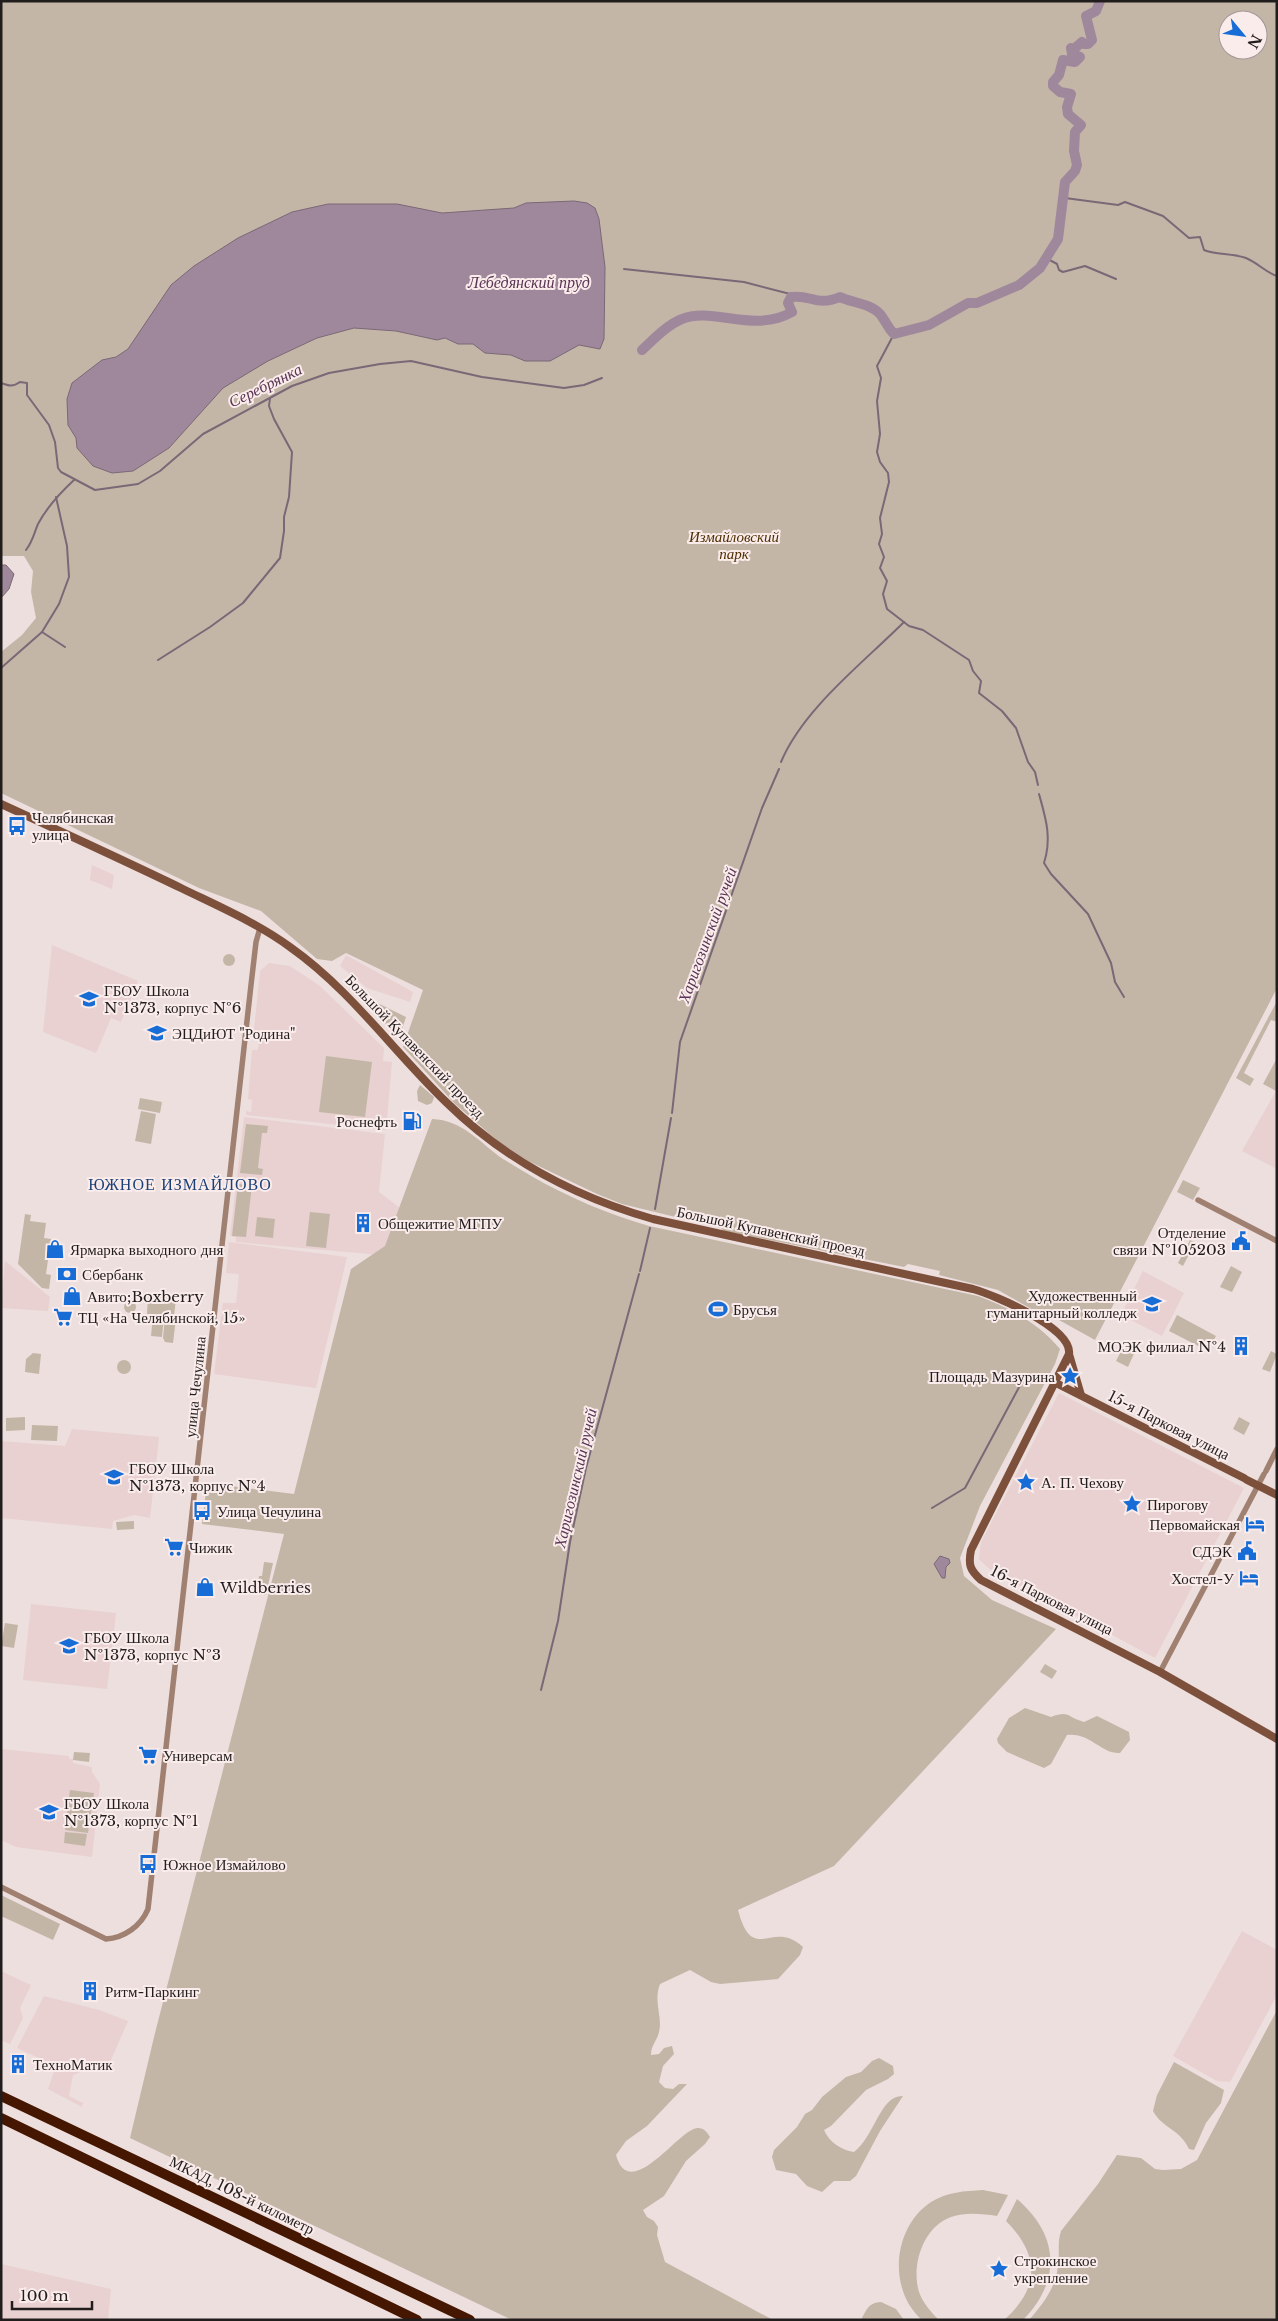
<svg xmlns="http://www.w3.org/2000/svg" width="1278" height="2321" viewBox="0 0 1278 2321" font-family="'Libre Baskerville',serif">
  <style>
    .built { fill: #e8d1d0 }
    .green { fill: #c3b6a7; fill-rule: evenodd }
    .water { fill: #a0889c; stroke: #7a6876 }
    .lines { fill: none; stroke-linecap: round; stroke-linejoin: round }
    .stream { stroke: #7a6876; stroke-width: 2 }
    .river { stroke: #a0889c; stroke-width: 10 }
    .street { stroke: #a08071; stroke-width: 5.5 }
    .secondary { stroke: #7d503c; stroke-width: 8 }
    .highway { stroke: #451600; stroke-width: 10 }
    .labels { text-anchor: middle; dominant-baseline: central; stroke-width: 4; stroke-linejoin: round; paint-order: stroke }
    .park-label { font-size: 15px; font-style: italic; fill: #4d2e01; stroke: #faeceb }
    .poi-label { font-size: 15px; fill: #221d1d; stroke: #faeceb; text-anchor: start }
    .street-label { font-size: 15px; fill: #221d1d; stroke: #faeceb }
    .water-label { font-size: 16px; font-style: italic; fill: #593454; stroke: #faeceb }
    .neighbourhood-label { font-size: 16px; letter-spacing: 1px; fill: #1a4075; stroke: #faeceb }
  </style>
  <rect width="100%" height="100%" fill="#eddfde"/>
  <g class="built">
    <polygon points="92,865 114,875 112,889 90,880"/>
    <polygon points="52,945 138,981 121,1022 111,1018 96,1053 43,1032"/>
    <polygon points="346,955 413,992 410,1002 367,988 340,966"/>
    <polygon points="269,963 290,966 320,986 384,1048 383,1061 392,1062 386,1130 246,1115 246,1111 251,1112 252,1100 248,1099 252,1050 258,1050 259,1041 253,1040 260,971"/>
    <polygon points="1277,1089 1277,1169 1242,1151"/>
    <polygon points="244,1117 385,1134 379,1192 404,1211 380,1255 236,1242 236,1237 230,1236"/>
    <polygon points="229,1242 347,1257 316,1388 214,1374 223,1303 236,1303 239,1274 226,1273"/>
    <polygon points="5,1261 50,1297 48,1311 1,1308"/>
    <polygon points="1143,1271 1184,1293 1162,1336 1121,1315"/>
    <polygon points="1059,1393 1244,1488 1155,1658 988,1568 979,1559 981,1542"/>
    <polygon points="72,1429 159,1437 150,1518 134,1515 113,1521 112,1529 1,1518 1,1441 65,1446"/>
    <polygon points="31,1604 116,1613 107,1689 23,1680"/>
    <polygon points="1,1749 69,1756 69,1759 73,1759 73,1763 92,1767 92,1772 100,1784 92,1857 16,1847 1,1840"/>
    <polygon points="1242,1931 1277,1950 1277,1995 1230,2082 1217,2081 1173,2056"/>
    <polygon points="1,1971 31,1985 20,2008 23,2018 10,2044 1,2040"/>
    <polygon points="44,1996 99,2010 128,2021 111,2060 73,2075 69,2096 83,2103 82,2107 48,2089 56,2066 17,2048"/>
    <polygon points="1,2264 111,2289 108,2320 1,2320"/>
  </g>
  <g class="green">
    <path d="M1 1H1277V988L1095 1340 1059 1320 1049 1319 998 1290 939 1275 940 1271 908 1264 904 1267 724 1231 721 1228 622 1204 597 1194 526 1160 499 1142 455 1104 403 1047 423 990 346 953 332 961 317 959 261 911 199 888 1 793V652L22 635 36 618 31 592 33 571 24 556H1ZM1228 20H1258V50H1228Z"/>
    <circle cx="229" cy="960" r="6"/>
    <polygon points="365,997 406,1017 399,1038 363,1000"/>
    <polygon points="1277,1001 1277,1022 1271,1020 1244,1073 1254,1079 1250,1086 1236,1078"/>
    <polygon points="326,1056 372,1062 365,1117 319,1112"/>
    <polygon points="1277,1058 1277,1089 1276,1091 1263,1084"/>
    <polygon points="420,1085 434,1097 432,1103 427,1105 418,1101 417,1091"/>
    <polygon points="140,1098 162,1102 160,1113 138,1109"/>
    <polygon points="141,1111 156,1114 151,1144 135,1141"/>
    <path d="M432 1119C463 1120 480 1143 503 1159 513 1165 523 1171 533 1177 570 1198 608 1214 649 1226L978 1296C1008 1307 1039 1323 1060 1349L1055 1364 980 1506 960 1558 964 1576 992 1600 1056 1629 834 1866 738 1910C753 1966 772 1918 803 1947L800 1955 778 1979 720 1984 711 1982 690 1970 660 1984C653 2002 663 2017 659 2032 657 2041 651 2045 651 2055L659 2054 664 2048 672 2046 674 2054 663 2066 659 2082 665 2088 673 2089 679 2084H687L647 2126 626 2141 616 2155C630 2205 680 2127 698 2128 704 2128 707 2132 710 2137L705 2144 686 2161 664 2196 643 2210 647 2217 654 2221 658 2227 657 2235 665 2262 773 2320H512L130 2138 155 2033 284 1534 202 1524 207 1483 294 1494 351 1269 385 1246Z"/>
    <polygon points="246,1124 268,1126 267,1133 262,1133 258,1168 263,1169 262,1175 240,1173"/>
    <polygon points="1183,1180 1200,1188 1193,1200 1177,1192"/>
    <polygon points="238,1184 252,1185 246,1237 232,1236"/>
    <polygon points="310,1212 330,1214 326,1248 306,1246"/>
    <polygon points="25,1214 31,1215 30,1221 46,1223 44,1238 51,1239 46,1274 51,1275 49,1289 42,1288 18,1264"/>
    <polygon points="257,1217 275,1219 273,1238 255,1236"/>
    <polygon points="1190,1240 1195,1243 1183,1266 1178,1263"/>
    <polygon points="1231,1266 1242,1272 1232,1292 1220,1287"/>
    <polygon points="148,1296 176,1299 174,1316 164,1316 162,1337 151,1336 153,1315 147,1314"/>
    <circle cx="130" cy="1307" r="6"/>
    <polygon points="1177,1315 1216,1336 1208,1351 1169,1331"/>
    <polygon points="165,1317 176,1318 173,1343 165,1342 163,1338"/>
    <polygon points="1126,1341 1137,1347 1128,1367 1116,1361"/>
    <polygon points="1271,1351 1277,1354 1270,1372 1262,1369"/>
    <polygon points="33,1353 41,1354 39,1374 25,1372 26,1359"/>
    <circle cx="124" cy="1367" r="7"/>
    <polygon points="25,1417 25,1430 6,1431 6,1418"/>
    <polygon points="1239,1417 1250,1423 1244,1435 1233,1429"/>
    <polygon points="32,1425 58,1426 57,1441 31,1440"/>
    <polygon points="134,1521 134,1529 117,1530 116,1522"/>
    <polygon points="264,1562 273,1563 266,1595 257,1594 259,1576 262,1576"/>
    <polygon points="5,1623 18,1625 14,1648 1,1646"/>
    <polygon points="1045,1664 1057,1671 1052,1679 1040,1672"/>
    <path d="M1025 1708 1051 1717C1070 1710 1066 1717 1084 1722L1097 1716 1129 1732 1130 1740 1120 1753C1101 1754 1090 1732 1067 1735L1051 1764 1044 1768 1007 1752 998 1743 997 1739 1009 1718Z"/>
    <polygon points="74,1752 90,1753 89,1762 73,1760"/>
    <polygon points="70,1790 94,1793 88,1833 65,1830"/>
    <polygon points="65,1832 87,1834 85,1846 64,1843"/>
    <polygon points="1,1895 60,1924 53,1940 1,1916"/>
    <path d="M1277 2010V2320H1029C1043 2304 1056 2287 1058 2266 1060 2254 1057 2243 1061 2231L1098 2184 1117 2155 1141 2158 1155 2169 1163 2170 1181 2169 1197 2160Z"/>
    <path d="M879 2058 893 2066 894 2074 888 2079 866 2090 831 2126 824 2130C829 2142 841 2150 854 2152 875 2136 880 2095 903 2096L880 2131 856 2176 850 2181H834L822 2192 807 2186 796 2174 776 2170 772 2157 774 2150 797 2127 805 2114 812 2110 822 2097 846 2077 861 2072 872 2061Z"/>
    <path d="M1174 2062 1224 2090 1221 2103 1206 2123 1194 2150 1189 2149C1179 2128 1163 2129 1153 2111L1157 2095Z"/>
    <path d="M983 2190 1008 2195 997 2216C982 2214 966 2212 951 2217 923 2227 911 2265 919 2292 923 2303 930 2311 939 2320H922C887 2289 893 2227 931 2202 947 2192 965 2191 983 2190Z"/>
    <path d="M1017 2199C1059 2235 1062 2280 1023 2320H1004C1040 2288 1040 2255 1006 2221Z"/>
    <path d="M881 2302 896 2309 904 2320H861C867 2309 868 2303 881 2302Z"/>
  </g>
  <g class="water">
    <polygon points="574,201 587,203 595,208 599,219 605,267 604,339 600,349 579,345 550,361 525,361 511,355 485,353 473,344 458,344 445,338 437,340 396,331 354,328 317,338 268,361 223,388 169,448 133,471 112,473 93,466 77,448 76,438 68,425 67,399 72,383 102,360 116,357 128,349 171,285 194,266 238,238 292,212 328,204 397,204 442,213 514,208 526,203"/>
    <polygon points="1,565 6,565 14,574 9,589 1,598"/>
    <polygon points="940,1556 949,1559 950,1563 946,1567 945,1578 942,1578 934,1564"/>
  </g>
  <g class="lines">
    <g class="stream">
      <path d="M1065 198 1118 205 1125 202 1163 216 1189 238 1200 237 1204 250C1215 255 1232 253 1246 258 1258 263 1265 272 1277 276"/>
      <polyline points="1046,258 1057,264 1059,270 1063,272 1085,266 1116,279"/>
      <polyline points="624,269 744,282 798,296"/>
      <polyline points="894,334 877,366 881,378 877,401 880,434 877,452 880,462 888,473 889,482 880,518 882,534 879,544 884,557 880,568 887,581 883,594 887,609 909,626 923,630 969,660 973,671 981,681 979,693 1002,711 1016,728 1028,762 1035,772 1038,785"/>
      <path d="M1 383C9 386 13 387 20 382L27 383V395L49 425 55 442 58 468 61 472 95 490 138 484 160 471 203 434 292 386 329 373 380 364 411 361 482 377 564 388 584 385 602 378"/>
      <path d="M26 550C33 541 34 533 38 524 47 507 60 493 74 480"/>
      <polyline points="42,632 65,647"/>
      <polyline points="158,660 210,627 243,603 280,558 284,531 284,517 289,497 292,452 274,419 269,406 270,398"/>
      <polyline points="1,668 42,632 59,604 69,577 67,546 56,497"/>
      <path d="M781 762C803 709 863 663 904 622"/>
      <path d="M1039 794C1046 819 1052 838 1044 863L1051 874 1088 914 1111 963 1115 982 1124 997"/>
      <polyline points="672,1113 680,1042 762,808 779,769"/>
      <polyline points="655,1209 671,1118"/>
      <polyline points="640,1271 650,1228"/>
      <polyline points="932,1508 965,1488 1024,1378 1046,1379"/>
      <polyline points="541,1690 558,1621 570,1542 586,1468 639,1274"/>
    </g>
    <path class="river" d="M642 350C654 339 667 325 682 319 712 306 754 334 792 312L788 303 791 297C811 294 816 307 840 297 852 303 870 303 880 314 885 320 888 328 894 334L929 325 968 303H977L1019 285 1040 268 1058 239 1065 182 1075 171 1077 165 1074 151 1075 132 1081 125 1068 114 1067 107 1071 94 1060 92 1053 86V82L1059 75 1063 60 1075 62 1080 57 1072 54 1071 48 1074 49 1082 42 1084 44H1088L1092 40 1086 16 1096 11 1100 1"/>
    <g class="street">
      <polyline points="1198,1200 1277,1241"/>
      <polyline points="1266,1471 1277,1449"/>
      <polyline points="1160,1672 1264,1474"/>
      <path d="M1 1887 106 1939C124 1938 141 1926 148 1909L251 985 256 942 260 928"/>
    </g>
    <g class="secondary">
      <path d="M1 804C62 832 123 860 183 889 220 907 257 923 290 947 351 990 393 1051 446 1102 504 1159 575 1197 653 1219L973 1289C994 1295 1073 1328 1069 1354L971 1550C968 1565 970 1570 981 1580L1160 1672 1277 1739"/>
      <polyline points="1069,1354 1081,1395"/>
      <polyline points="1056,1383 1244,1478"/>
      <polyline points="1247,1480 1277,1495"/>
    </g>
    <g class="highway">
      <polyline points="1,2096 470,2320"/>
      <polyline points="1,2118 417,2320"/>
    </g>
  </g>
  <defs>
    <g id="bus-bare" transform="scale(1.5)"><path d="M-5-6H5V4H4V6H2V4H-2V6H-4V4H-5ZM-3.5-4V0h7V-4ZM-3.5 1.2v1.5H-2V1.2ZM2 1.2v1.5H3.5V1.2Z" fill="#176cd6" stroke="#faeceb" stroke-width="2.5" paint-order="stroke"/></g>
    <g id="school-bare" transform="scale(1.5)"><path d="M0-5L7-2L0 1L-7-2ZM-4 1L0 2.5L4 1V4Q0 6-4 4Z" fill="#176cd6" stroke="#faeceb" stroke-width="2.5" paint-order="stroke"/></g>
    <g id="fuel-bare" transform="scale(1.5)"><path d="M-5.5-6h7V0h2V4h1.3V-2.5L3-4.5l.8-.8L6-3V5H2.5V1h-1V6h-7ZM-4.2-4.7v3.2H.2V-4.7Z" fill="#176cd6" stroke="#faeceb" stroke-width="2.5" paint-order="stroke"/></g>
    <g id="building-bare" transform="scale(1.5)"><path d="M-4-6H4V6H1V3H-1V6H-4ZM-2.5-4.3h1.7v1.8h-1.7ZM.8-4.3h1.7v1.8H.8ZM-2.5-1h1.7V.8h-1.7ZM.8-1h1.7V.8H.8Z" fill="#176cd6" stroke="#faeceb" stroke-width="2.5" paint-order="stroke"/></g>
    <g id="civic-bare" transform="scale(1.5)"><path d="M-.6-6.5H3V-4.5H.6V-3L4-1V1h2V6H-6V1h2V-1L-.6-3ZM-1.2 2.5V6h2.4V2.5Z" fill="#176cd6" stroke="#faeceb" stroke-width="2.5" paint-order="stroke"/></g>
    <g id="shop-bare" transform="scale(1.5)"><path d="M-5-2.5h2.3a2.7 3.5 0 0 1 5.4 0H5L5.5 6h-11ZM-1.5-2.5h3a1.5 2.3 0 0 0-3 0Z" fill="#176cd6" stroke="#faeceb" stroke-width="2.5" paint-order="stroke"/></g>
    <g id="bank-bare" transform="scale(1.5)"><path d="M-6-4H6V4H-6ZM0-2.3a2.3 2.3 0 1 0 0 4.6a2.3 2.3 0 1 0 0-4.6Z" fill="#176cd6" stroke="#faeceb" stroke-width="2.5" paint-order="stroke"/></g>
    <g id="university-bare" transform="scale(1.5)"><path d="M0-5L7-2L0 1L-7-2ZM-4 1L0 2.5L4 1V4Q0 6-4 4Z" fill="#176cd6" stroke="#faeceb" stroke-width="2.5" paint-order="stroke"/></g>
    <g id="stadium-bare" transform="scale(1.5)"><path d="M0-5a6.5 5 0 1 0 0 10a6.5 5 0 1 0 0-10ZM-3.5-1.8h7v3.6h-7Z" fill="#176cd6" stroke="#faeceb" stroke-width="2.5" paint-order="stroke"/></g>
    <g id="supermarket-bare" transform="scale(1.5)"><path d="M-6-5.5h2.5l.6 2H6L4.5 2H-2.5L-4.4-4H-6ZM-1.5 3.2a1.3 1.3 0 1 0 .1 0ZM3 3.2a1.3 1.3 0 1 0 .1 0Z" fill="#176cd6" stroke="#faeceb" stroke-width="2.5" paint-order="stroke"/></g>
    <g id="sight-bare" transform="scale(1.5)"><path d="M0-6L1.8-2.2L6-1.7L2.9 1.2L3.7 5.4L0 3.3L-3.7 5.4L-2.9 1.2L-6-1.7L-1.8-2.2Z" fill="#176cd6" stroke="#faeceb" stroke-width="2.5" paint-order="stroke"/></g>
    <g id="hotel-bare" transform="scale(1.5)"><path d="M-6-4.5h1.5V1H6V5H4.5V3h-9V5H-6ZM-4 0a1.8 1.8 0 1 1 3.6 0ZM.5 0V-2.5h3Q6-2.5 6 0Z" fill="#176cd6" stroke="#faeceb" stroke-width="2.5" paint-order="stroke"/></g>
  </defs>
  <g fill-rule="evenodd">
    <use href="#bus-bare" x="17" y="826"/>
    <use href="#school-bare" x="89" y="999"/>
    <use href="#school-bare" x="157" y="1033"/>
    <use href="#fuel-bare" x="412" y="1121"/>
    <use href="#building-bare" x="363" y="1223"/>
    <use href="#civic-bare" x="1241" y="1241"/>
    <use href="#shop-bare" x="55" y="1249"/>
    <use href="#bank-bare" x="67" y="1274"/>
    <use href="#shop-bare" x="72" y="1296"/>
    <use href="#university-bare" x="1152" y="1304"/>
    <use href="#stadium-bare" x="718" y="1309"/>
    <use href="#supermarket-bare" x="63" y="1317"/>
    <use href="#building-bare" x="1241" y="1346"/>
    <use href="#sight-bare" x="1070" y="1376"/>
    <use href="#school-bare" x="114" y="1477"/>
    <use href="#sight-bare" x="1026" y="1482"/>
    <use href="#sight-bare" x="1132" y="1504"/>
    <use href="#bus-bare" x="202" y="1511"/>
    <use href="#hotel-bare" x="1255" y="1524"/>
    <use href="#supermarket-bare" x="174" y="1547"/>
    <use href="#civic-bare" x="1247" y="1551"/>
    <use href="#hotel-bare" x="1249" y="1578"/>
    <use href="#shop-bare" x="205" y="1587"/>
    <use href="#school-bare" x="69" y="1646"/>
    <use href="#supermarket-bare" x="148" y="1755"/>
    <use href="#school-bare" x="49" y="1812"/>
    <use href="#bus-bare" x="148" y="1864"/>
    <use href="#building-bare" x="90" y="1991"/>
    <use href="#building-bare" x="18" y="2064"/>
    <use href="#sight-bare" x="999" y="2269"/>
  </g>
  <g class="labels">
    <g class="park-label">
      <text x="734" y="536">Измайловский<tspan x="734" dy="17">парк</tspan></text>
    </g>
    <g class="poi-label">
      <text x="32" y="817">Челябинская<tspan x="32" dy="17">улица</tspan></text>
      <text x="104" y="990">ГБОУ Школа<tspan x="104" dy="17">№1373, корпус №6</tspan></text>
      <text x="172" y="1033">ЭЦДиЮТ "Родина"</text>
      <text x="397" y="1121" text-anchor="end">Роснефть</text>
      <text x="378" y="1223">Общежитие МГПУ</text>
      <text x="1226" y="1232" text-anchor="end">Отделение<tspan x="1226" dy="17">связи №105203</tspan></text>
      <text x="70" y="1249">Ярмарка выходного дня</text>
      <text x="82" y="1274">Сбербанк</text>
      <text x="1137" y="1295" text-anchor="end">Художественный<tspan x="1137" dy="17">гуманитарный колледж</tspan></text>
      <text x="87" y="1296">Авито;Boxberry</text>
      <text x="733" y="1309">Брусья</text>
      <text x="78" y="1317">ТЦ «На Челябинской, 15»</text>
      <text x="1226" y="1346" text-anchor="end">МОЭК филиал №4</text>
      <text x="1055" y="1376" text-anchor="end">Площадь Мазурина</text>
      <text x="129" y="1468">ГБОУ Школа<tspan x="129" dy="17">№1373, корпус №4</tspan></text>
      <text x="1041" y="1482">А. П. Чехову</text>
      <text x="1147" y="1504">Пирогову</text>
      <text x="217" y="1511">Улица Чечулина</text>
      <text x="1240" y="1524" text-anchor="end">Первомайская</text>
      <text x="189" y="1547">Чижик</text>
      <text x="1232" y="1551" text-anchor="end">СДЭК</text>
      <text x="1234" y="1578" text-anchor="end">Хостел-У</text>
      <text x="220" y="1587">Wildberries</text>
      <text x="84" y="1637">ГБОУ Школа<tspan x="84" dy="17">№1373, корпус №3</tspan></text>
      <text x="163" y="1755">Универсам</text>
      <text x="64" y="1803">ГБОУ Школа<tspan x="64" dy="17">№1373, корпус №1</tspan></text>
      <text x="163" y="1864">Южное Измайлово</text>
      <text x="105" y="1991">Ритм-Паркинг</text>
      <text x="33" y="2064">ТехноМатик</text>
      <text x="1014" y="2260">Строкинское<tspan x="1014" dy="17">укрепление</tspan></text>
    </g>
    <g class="street-label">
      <text transform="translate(415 1046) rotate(46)">Большой Купавенский проезд</text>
      <text transform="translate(771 1231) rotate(12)">Большой Купавенский проезд</text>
      <text transform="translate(195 1387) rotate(-84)">улица Чечулина</text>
      <text transform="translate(1169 1425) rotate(27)">15-я Парковая улица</text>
      <text transform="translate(1052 1600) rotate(27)">16-я Парковая улица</text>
      <text transform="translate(242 2195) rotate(26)">МКАД, 108-й километр</text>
    </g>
    <g class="water-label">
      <text x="529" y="282">Лебедянский пруд</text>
      <text transform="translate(265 385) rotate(-26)">Серебрянка</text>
      <text transform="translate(707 935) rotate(-70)">Харигозинский ручей</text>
      <text transform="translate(575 1478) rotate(-77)">Харигозинский ручей</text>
    </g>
    <g class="neighbourhood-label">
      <text x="180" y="1184">ЮЖНОЕ ИЗМАЙЛОВО</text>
    </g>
  </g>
  <rect width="1278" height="2321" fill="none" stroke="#221d1d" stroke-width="5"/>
  <g transform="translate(1243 35) rotate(119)"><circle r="24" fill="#faeceb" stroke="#a49999"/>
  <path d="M0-4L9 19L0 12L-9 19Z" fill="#176cd6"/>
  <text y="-8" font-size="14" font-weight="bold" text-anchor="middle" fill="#221d1d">N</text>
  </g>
  <path d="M12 2301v8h80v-8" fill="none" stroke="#221d1d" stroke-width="2.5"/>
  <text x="20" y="2301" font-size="15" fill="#221d1d" stroke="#faeceb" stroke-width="4" paint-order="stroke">100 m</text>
</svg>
